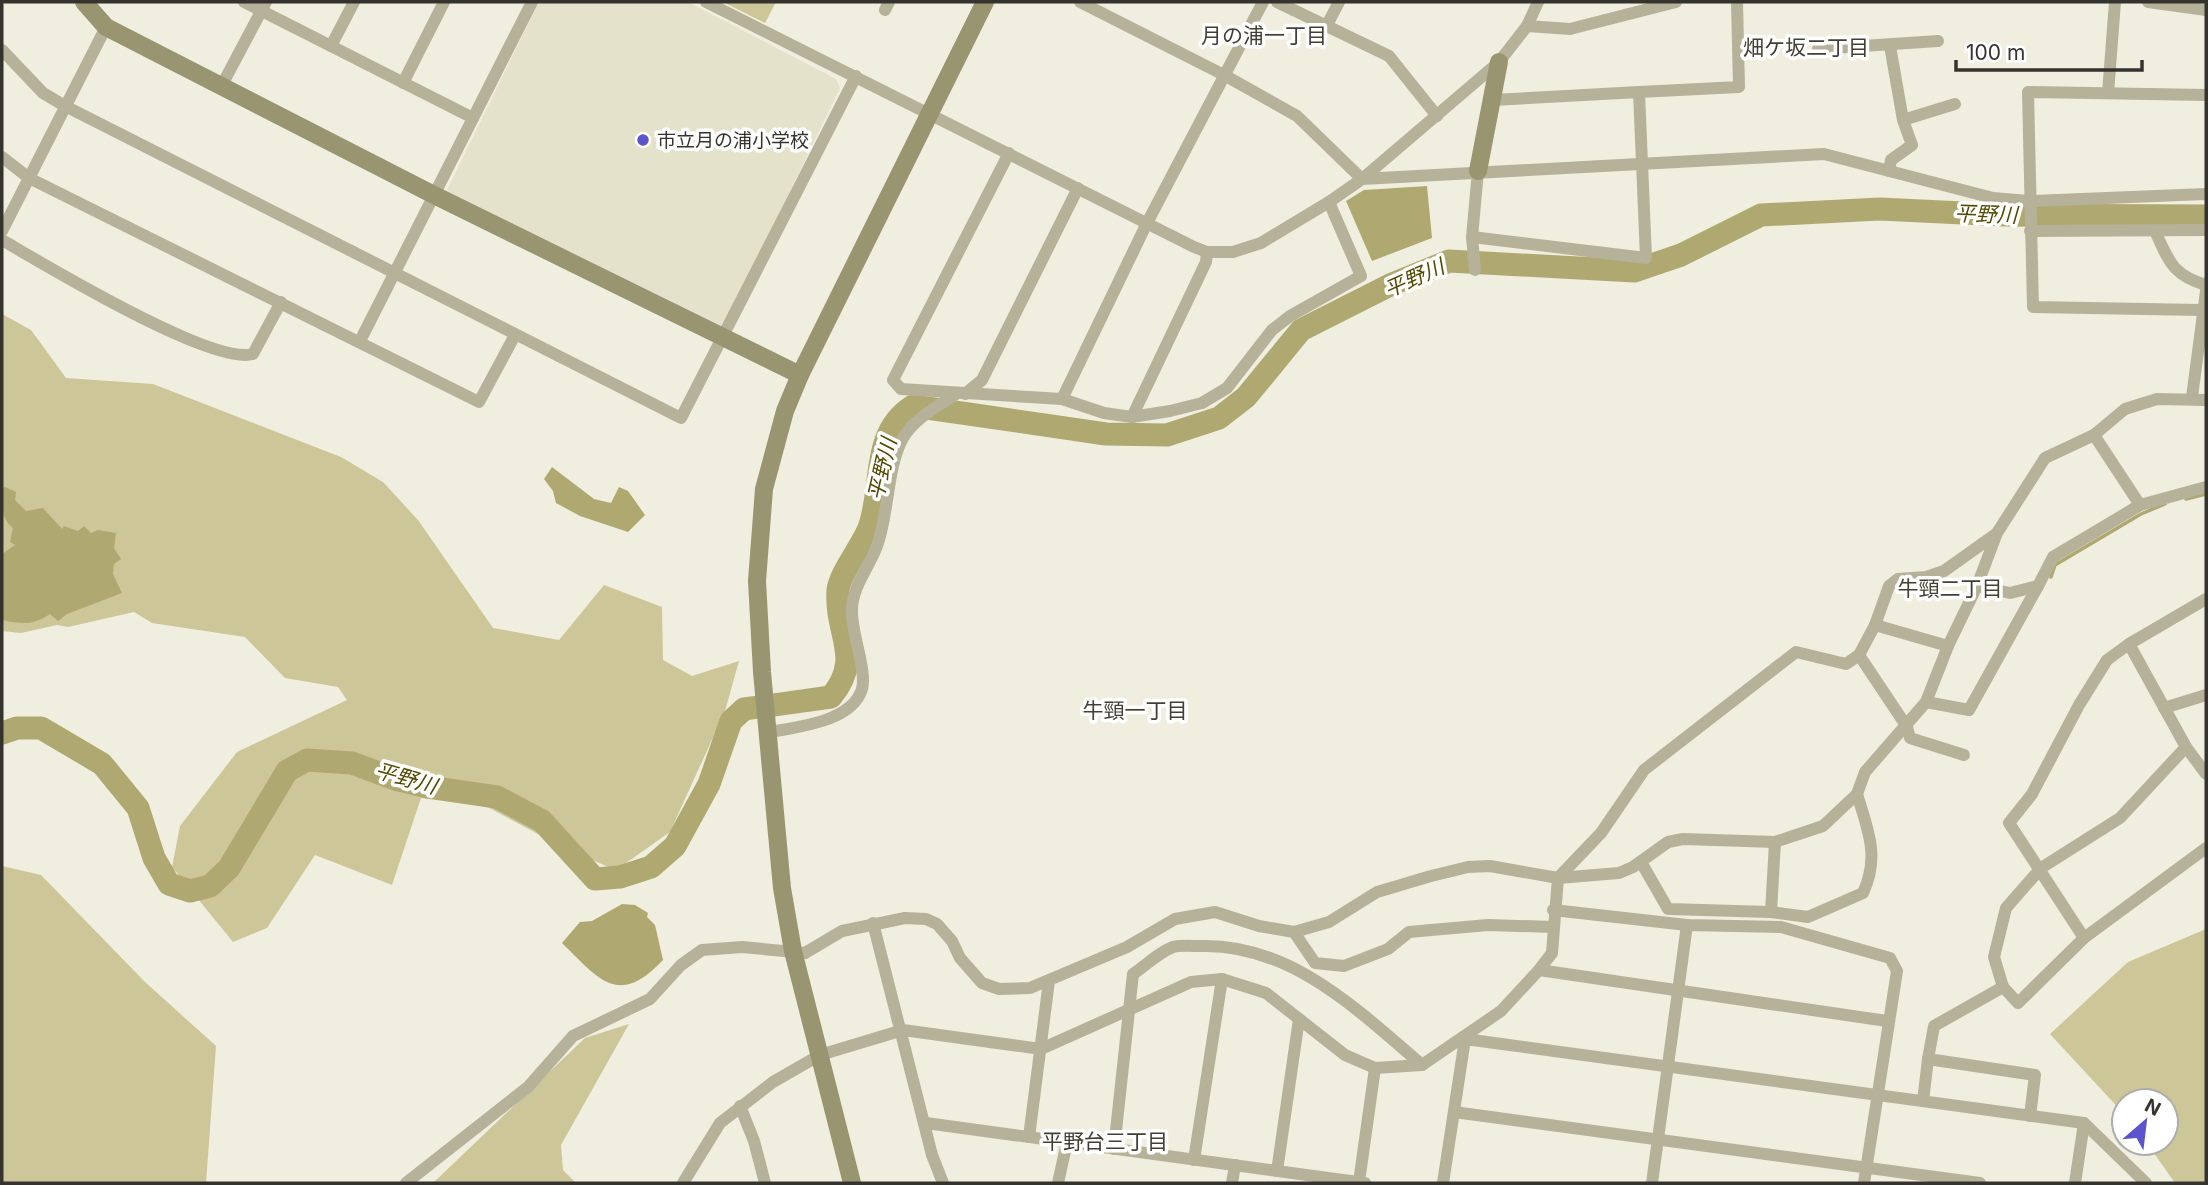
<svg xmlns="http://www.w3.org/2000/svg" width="2208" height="1185" viewBox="0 0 2208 1185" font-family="Inter,'Noto Sans JP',sans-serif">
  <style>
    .built { fill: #e4e2cb }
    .green { fill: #cdc698 }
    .water { fill: #b0a871 }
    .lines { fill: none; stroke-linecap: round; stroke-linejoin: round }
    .stream { stroke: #b0a871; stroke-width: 3.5 }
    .river { stroke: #b0a871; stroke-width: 23 }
    .street { stroke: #b6b29a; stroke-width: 12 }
    .secondary { stroke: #9a9571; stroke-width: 18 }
    .poi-dot { fill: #5c54cc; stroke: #fff; stroke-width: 2.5 }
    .labels { text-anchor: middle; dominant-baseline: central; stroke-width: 7; stroke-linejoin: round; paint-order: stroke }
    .poi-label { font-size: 19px; fill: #34332e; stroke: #fff; text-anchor: start }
    .neighbourhood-label { font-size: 21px; fill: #424034; stroke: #fff }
    .water-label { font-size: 21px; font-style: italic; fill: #524900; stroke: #fff }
  </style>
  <rect width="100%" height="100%" fill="#f0eedf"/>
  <polygon class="built" points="539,2 688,2 836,79 840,88 724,327 716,330 446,192"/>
  <g class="green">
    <polygon points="723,2 776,2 765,23"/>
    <polygon points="2,314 31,330 66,378 153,384 341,457 383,482 418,520 493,628 559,640 604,585 662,607 663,660 692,676 739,661 725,711 670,832 616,870 566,849 478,802 421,798 392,885 315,855 267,928 233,942 172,867 180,826 237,752 347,700 338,687 285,678 245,637 152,623 134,612 68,627 57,625 21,633 2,631 2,615 61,532 2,498"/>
    <polygon points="2,507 21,542 2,560"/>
    <polygon points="2,866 41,875 145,982 216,1046 206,1183 2,1183"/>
    <polygon points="2206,929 2206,1183 2175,1183 2147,1143 2166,1143 2166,1101 2124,1101 2124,1114 2050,1034 2128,962"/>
    <polygon points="629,1024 561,1145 563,1170 576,1183 433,1183 585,1038"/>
  </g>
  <g class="water">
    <polygon points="1427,186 1432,238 1372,261 1346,201 1364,190"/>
    <polygon points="552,467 594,499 611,503 619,487 628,491 645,515 628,532 580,516 556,503 553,491 544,479"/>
    <path d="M5 487 16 492 15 500 26 511 43 508 62 529 64 526 78 531 84 526 91 533 98 530 116 533 114 548 121 559 114 564 113 574 122 593 67 614 58 621 50 614C33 626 22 624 2 620V554L15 545 10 542 13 528C0 518 2 504 2 488Z"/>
    <path d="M622 904 635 905 648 913 647 917 655 925 663 960C618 1008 599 979 562 943L580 922 592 921Z"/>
  </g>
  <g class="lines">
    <g class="stream">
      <polyline points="2186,499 2206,494"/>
      <polyline points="2051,577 2055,565 2141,514 2165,504"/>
    </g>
    <path class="river" d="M2 733 17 728H41L102 764 138 808 154 858 169 884 190 891 210 886 229 868 287 771 307 760 352 763 395 779 428 787 497 797 542 821 595 879 620 877 651 867 675 846 709 784 731 721 744 709 831 697C864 657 835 636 838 590 840 573 862 546 869 528 884 487 870 433 913 406L1106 434 1167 435 1219 418 1246 397 1301 330 1390 285 1449 261 1634 271 1681 255 1761 215 1880 209 2004 215 2206 216"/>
    <g class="street">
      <polyline points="244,2 473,118"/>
      <polyline points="706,2 1194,247 1207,252 1233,252 1261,243 1329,202 1362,179 1499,62 1527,26 1538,2"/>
      <polyline points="1080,2 1224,75 1297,116 1362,179 1824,154 1993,198 2029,201 2206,194"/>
      <polyline points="1277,2 1389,56 1437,116"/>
      <polyline points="2148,2 2206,10"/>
      <polyline points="885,10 889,2"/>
      <polyline points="1327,25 1339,2"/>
      <polyline points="1527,26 1570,29 1676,2"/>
      <polyline points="331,46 354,2"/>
      <polyline points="1818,49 1938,41"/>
      <polyline points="2,50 43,93 65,106 681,418 856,76"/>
      <polyline points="403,83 444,2"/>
      <polyline points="222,85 266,2"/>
      <polyline points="1639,92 1739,87 1737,2"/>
      <polyline points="2108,93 2115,2"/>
      <polyline points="1903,120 1955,104"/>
      <polyline points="1009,153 893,380 901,389 1062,399 1104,413 1132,417 1170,411 1202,403 1227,388 1272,330 1290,316 1361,276 1329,202"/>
      <polyline points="2,157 29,178 479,402 515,335"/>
      <polyline points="1889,171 1891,160 1912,145 1903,120 1890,46"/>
      <polyline points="2,231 106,27"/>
      <polyline points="2030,231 2206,230"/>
      <path d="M2155 231C2169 261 2172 275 2206 285"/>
      <polyline points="1472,237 1646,258 1639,92 1493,100"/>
      <path d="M2 240C45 265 212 366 253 354L281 302"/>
      <polyline points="1475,270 1472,237 1478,171"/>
      <polyline points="2201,310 2033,307 2028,92 2206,95"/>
      <polyline points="360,341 532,2"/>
      <polyline points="965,394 982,380 1078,188"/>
      <polyline points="2192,397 2206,291"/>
      <polyline points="1062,399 1147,223 1263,2"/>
      <polyline points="1132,417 1206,262 1207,252"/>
      <polyline points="2094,435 2140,505"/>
      <polyline points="1977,586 2010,593 2038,586 2053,557 2140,505 2206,487"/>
      <polyline points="1875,625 1889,586 1898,579 1926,577 1944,571 1996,534"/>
      <polyline points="2129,644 2186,747 2206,774"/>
      <polyline points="1859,655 1907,727 1910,738 1964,755"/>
      <polyline points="1926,702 1969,710 2038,586"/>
      <polyline points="2164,708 2206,695"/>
      <path d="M770 732C797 727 852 722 862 689 867 669 851 633 852 610 852 587 869 568 877 546 889 514 887 466 903 438 915 418 937 407 956 394"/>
      <path d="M1641 862 1668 909 1771 912 1808 917 1863 893C1880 856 1868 831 1857 794"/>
      <polyline points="1553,910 1687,925 1781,927 1890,958 1897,971 1864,1183"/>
      <polyline points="1771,912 1775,842"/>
      <polyline points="873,923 932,1155 943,1183"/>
      <polyline points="1294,932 1315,963 1344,966 1388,949 1409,932 1488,925 1553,927"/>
      <polyline points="2084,938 2009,823 2032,794 2079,705 2107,660 2129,644 2206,599"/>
      <polyline points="1539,970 1887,1021"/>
      <polyline points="2003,987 1994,957 2006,908 2041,868 2120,818 2186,747"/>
      <polyline points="1923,1101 1928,1059"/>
      <polyline points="740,1106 754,1141 765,1183"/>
      <polyline points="1454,1112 1980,1183"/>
      <polyline points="2030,1116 2035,1075 1928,1059 1934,1026 2003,987 2018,1003 2084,938 2206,848"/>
      <polyline points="926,1123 1365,1183"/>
      <polyline points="1029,1137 1049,981"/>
      <path d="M1114 1149 1133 974C1145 966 1159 952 1173 947 1180 945 1192 946 1200 946 1290 943 1358 1010 1422 1065"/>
      <polyline points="1194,1160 1222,979"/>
      <polyline points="1277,1171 1299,1019"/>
      <polyline points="1359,1182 1375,1068"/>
      <polyline points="406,1183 528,1087 573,1036 650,999 681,965 702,950 742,947 805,953 842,931 905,918 926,919 937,924 952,941 960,958 982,983 999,989 1030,988 1127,947 1175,919 1215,912 1259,926 1294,932 1329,922 1377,892 1431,876 1468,867 1490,866 1558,878 1619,873 1633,867 1668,842 1683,839 1775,842 1823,826 1857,794 1865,772 1926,702 1948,646"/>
      <polyline points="683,1183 720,1123 773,1082 820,1055 903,1030 1041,1049 1191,982 1222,979 1266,993 1345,1055 1375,1068 1422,1065 1501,1011 1539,970 1552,953 1558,878 1601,833 1644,770 1796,652 1846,664 1859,655 1875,625 1948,646 1977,586 1997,533 2045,458 2094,435 2125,409 2157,399 2206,400"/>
      <polyline points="1058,1183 1067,1142"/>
      <polyline points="1232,1183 1235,1165"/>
      <polyline points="1443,1183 1465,1039 2084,1123 2146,1183"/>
      <polyline points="1652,1183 1687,925"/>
      <polyline points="2075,1183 2084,1123"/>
    </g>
    <g class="secondary">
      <polyline points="84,2 106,27 434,195 800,375"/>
      <polyline points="1478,171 1499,62"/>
      <polyline points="852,1183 793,951 782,888 762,672 757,581 764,489 785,411 800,375 985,2"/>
    </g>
  </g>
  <circle class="poi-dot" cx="643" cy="140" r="7"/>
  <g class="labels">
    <g class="poi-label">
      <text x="657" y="140">市立月の浦小学校</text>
    </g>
    <g class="neighbourhood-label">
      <text x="1264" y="35">月の浦一丁目</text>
      <text x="1806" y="47">畑ケ坂二丁目</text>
      <text x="1950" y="588">牛頸二丁目</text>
      <text x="1135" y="710">牛頸一丁目</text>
      <text x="1105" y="1141">平野台三丁目</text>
    </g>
    <g class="water-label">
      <text transform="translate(1986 214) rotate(2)">平野川</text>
      <text transform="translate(1414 278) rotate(-24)">平野川</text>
      <text transform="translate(882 469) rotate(-77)">平野川</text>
      <text transform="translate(406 778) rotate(16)">平野川</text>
    </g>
  </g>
  <rect width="2208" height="1185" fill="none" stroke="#34332e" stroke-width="7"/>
  <g transform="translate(2145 1122) rotate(28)"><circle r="33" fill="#ffffff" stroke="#aeadab" stroke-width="2"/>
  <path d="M0-5L12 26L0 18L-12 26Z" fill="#5c54cc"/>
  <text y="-10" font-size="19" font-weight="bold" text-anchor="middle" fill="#34332e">N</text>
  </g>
  <path d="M1956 60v10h186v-10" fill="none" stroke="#34332e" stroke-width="3.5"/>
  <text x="1966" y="60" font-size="21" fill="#34332e" stroke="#ffffff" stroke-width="5" paint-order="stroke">100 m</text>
</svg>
